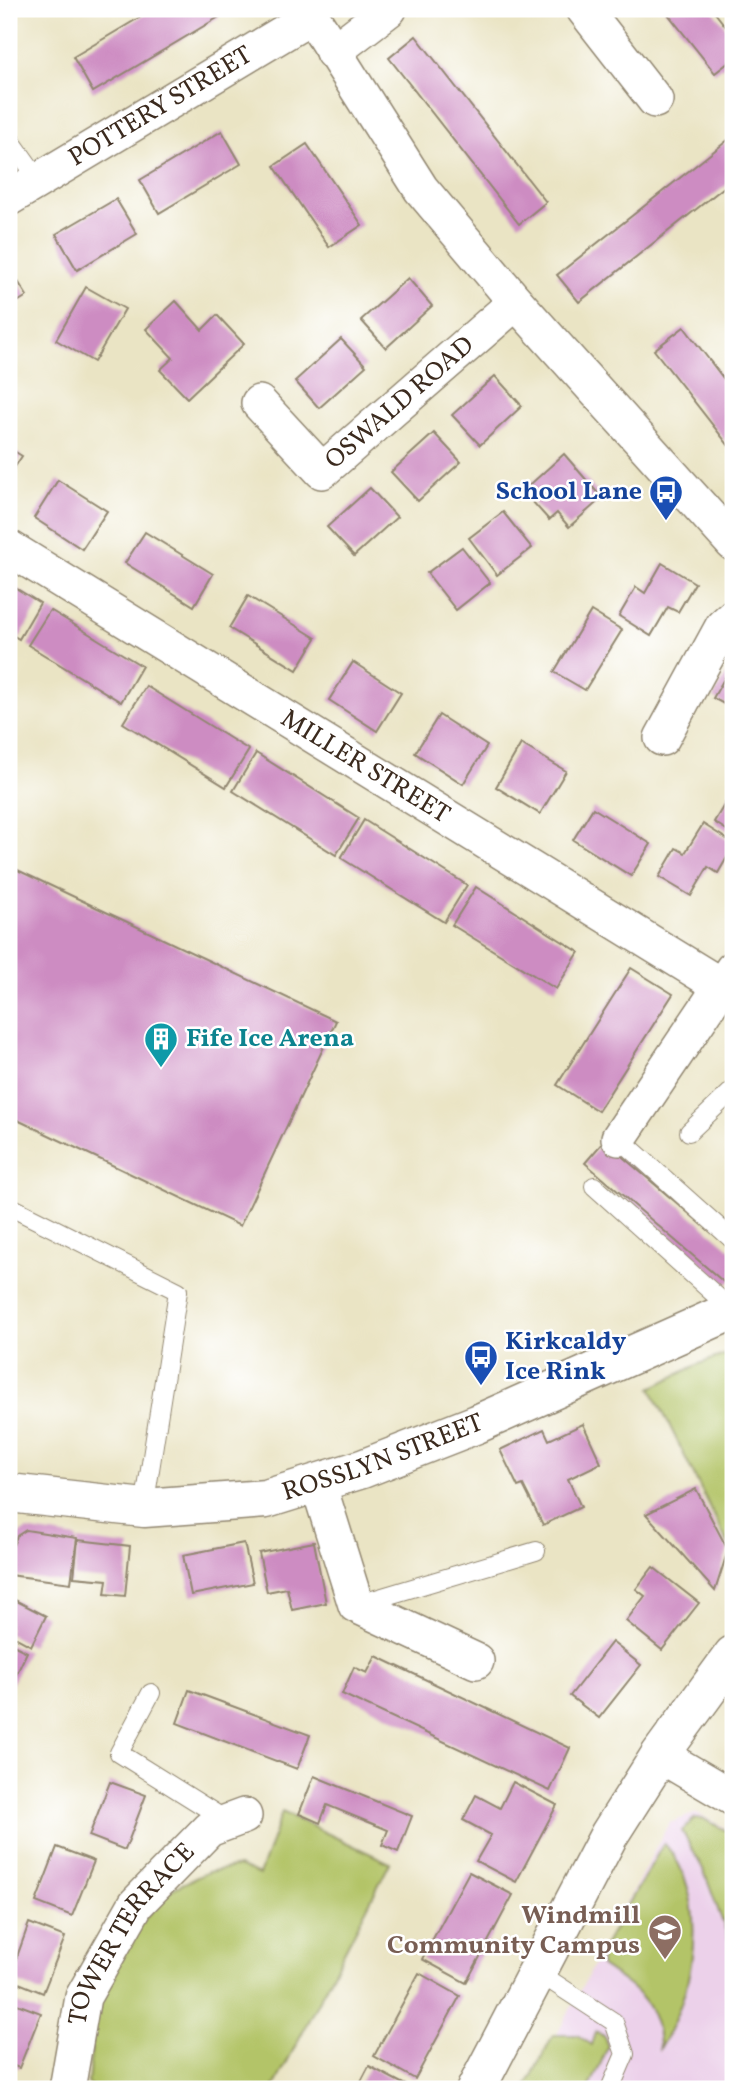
<svg xmlns="http://www.w3.org/2000/svg" width="742" height="2098" viewBox="0 0 742 2098" font-family="Vollkorn,serif">
  <style>
    .built { fill: #ecd1ea }
    .green { fill: #b3c467; stroke: #777742; stroke-width: 2 }
    .building { fill: #cd8cc2 }
    .lines { fill: none; stroke-linecap: round; stroke-linejoin: round }
    .service-casing { stroke: #928771; stroke-width: 20 }
    .minor-casing { stroke: #928771; stroke-width: 38 }
    .secondary-casing { stroke: #928771; stroke-width: 41 }
    .primary-casing { stroke: #928771; stroke-width: 41 }
    .service { stroke: #fff; stroke-width: 18 }
    .minor { stroke: #fff; stroke-width: 35 }
    .secondary { stroke: #fff; stroke-width: 38 }
    .primary { stroke: #fff; stroke-width: 38 }
    .labels { text-anchor: middle; dominant-baseline: central; stroke-width: 5; stroke-linejoin: round; paint-order: stroke }
    .street-label { font-size: 26px; fill: #3b2a1e; stroke: #fff }
    .transit-label { font-size: 26px; font-weight: bold; fill: #164399; stroke: #fff; text-anchor: end }
    .culture-label { font-size: 26px; font-weight: bold; fill: #0d838f; stroke: #fff; text-anchor: start }
    .education-label { font-size: 26px; font-weight: bold; fill: #785e54; stroke: #fff; text-anchor: end }
  </style>
  <rect width="100%" height="100%" fill="#fff"/>
  <filter id="ink" filterUnits="userSpaceOnUse"><feTurbulence type="fractalNoise" baseFrequency=".0143" numOctaves="2"/><feDisplacementMap in="SourceGraphic" scale="14" xChannelSelector="R" yChannelSelector="G"/><feConvolveMatrix kernelMatrix="1 2 1 2 8 2 1 2 1" color-interpolation-filters="sRGB"/></filter>
  <filter id="wash" filterUnits="userSpaceOnUse"><feTurbulence type="fractalNoise" baseFrequency=".00686" numOctaves="4" result="noise"/><feDisplacementMap in="SourceGraphic" scale="28" xChannelSelector="R" yChannelSelector="G"/><feGaussianBlur stdDeviation="1.57" result="paint"/><feColorMatrix in="noise" values="0 0 0 0 0 0 0 0 0 0 0 0 0 0 0 0 0 1.4 0 .05"/><feComposite in="paint" operator="in"/></filter>
  <g filter="url(#wash)">
    <rect width="100%" height="100%" fill="#eae4c4"/>
    <polygon class="built" points="697,1813 733,1832 733,2089 528,2089 669,1823"/>
    <g class="green">
      <polygon points="733,1352 733,1554 651,1388 699,1364"/>
      <polygon points="282,1812 390,1863 273,2089 95,2089 88,2083 95,2014 115,1964 139,1925 172,1889 208,1872 239,1866 259,1875"/>
      <polygon points="695,1818 704,1819 733,1834 733,1950 703,1869 682,1831"/>
      <path d="M664 1843C712 1896 695 1995 659 2049 659 2004 636 1989 601 1966V1951Z"/>
      <polygon points="596,2032 604,2036 608,2047 589,2089 525,2089 553,2035 577,2035 592,2045"/>
    </g>
    <g id="blocks">
      <g class="building">
        <polygon points="154,9 213,9 219,17 93,92 73,57"/>
        <polygon points="664,9 712,9 733,36 733,59 715,73"/>
        <polygon points="416,36 546,202 519,224 389,58"/>
        <polygon points="222,131 241,164 159,213 140,180"/>
        <polygon points="733,136 733,180 579,302 557,275"/>
        <polygon points="307,144 362,225 329,247 274,166"/>
        <polygon points="116,199 137,234 77,270 56,234"/>
        <polygon points="9,267 27,296 9,307"/>
        <polygon points="408,278 432,306 386,348 361,320"/>
        <polygon points="86,287 125,309 94,362 56,340"/>
        <polygon points="176,301 202,330 217,315 244,344 187,398 160,370 173,358 146,329"/>
        <polygon points="684,327 733,391 733,451 654,350"/>
        <polygon points="341,339 366,366 319,408 295,381"/>
        <polygon points="495,376 522,406 480,445 452,415"/>
        <polygon points="434,433 461,462 418,501 391,472"/>
        <polygon points="9,448 22,456 9,476"/>
        <polygon points="564,454 602,498 569,527 557,513 549,520 523,491"/>
        <polygon points="58,480 107,511 82,549 34,518"/>
        <polygon points="370,488 397,517 354,556 327,527"/>
        <polygon points="503,512 532,548 497,575 469,538"/>
        <polygon points="145,532 213,574 194,606 125,563"/>
        <polygon points="462,547 490,583 456,610 427,573"/>
        <polygon points="662,563 695,583 678,612 668,607 651,636 619,616 636,587 645,593"/>
        <polygon points="9,584 40,603 19,639 9,633"/>
        <polygon points="248,596 316,638 297,670 229,628"/>
        <polygon points="50,610 142,666 121,702 28,645"/>
        <polygon points="591,611 622,630 585,690 554,672"/>
        <polygon points="353,662 401,693 377,731 329,700"/>
        <polygon points="733,663 733,709 713,698"/>
        <polygon points="146,686 249,750 226,787 123,723"/>
        <polygon points="439,715 487,746 463,784 415,753"/>
        <polygon points="521,744 566,771 540,814 496,787"/>
        <polygon points="256,753 359,818 336,855 233,791"/>
        <polygon points="733,790 733,834 714,822"/>
        <polygon points="593,808 651,844 631,876 573,840"/>
        <polygon points="364,820 467,885 444,922 341,858"/>
        <polygon points="703,824 733,843 733,847 718,873 708,867 691,896 659,877 676,848 685,853"/>
        <polygon points="9,866 336,1021 240,1226 9,1116"/>
        <polygon points="476,887 579,952 556,989 452,925"/>
        <polygon points="631,968 673,994 598,1111 557,1085"/>
        <polygon points="604,1141 733,1251 733,1280 726,1284 585,1163"/>
        <polygon points="583,1424 601,1463 568,1479 581,1507 543,1525 523,1485 518,1487 500,1450 544,1429 549,1440"/>
        <polygon points="696,1489 728,1550 715,1591 646,1514"/>
        <polygon points="26,1530 77,1538 71,1583 9,1575 9,1554 17,1536"/>
        <polygon points="78,1540 130,1546 125,1596 105,1594 107,1580 74,1577"/>
        <polygon points="314,1542 326,1603 292,1610 287,1588 267,1592 259,1553"/>
        <polygon points="244,1543 253,1583 191,1595 183,1555"/>
        <polygon points="653,1567 699,1603 662,1650 626,1621 645,1596 636,1589"/>
        <polygon points="9,1597 46,1616 31,1646 9,1634"/>
        <polygon points="612,1642 641,1665 599,1718 570,1696"/>
        <polygon points="9,1643 27,1652 9,1690"/>
        <polygon points="376,1656 570,1748 550,1791 342,1694 354,1667 367,1673"/>
        <polygon points="189,1690 310,1735 297,1769 177,1723"/>
        <polygon points="314,1776 412,1816 398,1852 382,1845 388,1830 327,1805 320,1823 299,1814"/>
        <polygon points="110,1782 146,1795 125,1850 89,1836"/>
        <polygon points="513,1782 557,1805 516,1882 476,1861 491,1835 463,1820 476,1795 500,1808"/>
        <polygon points="57,1847 94,1861 72,1916 36,1902"/>
        <polygon points="469,1872 513,1895 466,1983 422,1959"/>
        <polygon points="29,1923 65,1937 43,1993 9,1979"/>
        <polygon points="419,1973 460,1996 415,2079 374,2056"/>
        <polygon points="9,2001 41,2013 19,2068 9,2064"/>
        <polygon points="369,2066 413,2089 357,2089"/>
      </g>
    </g>
  </g>
  <g filter="url(#ink)">
    <use href="#blocks" fill-opacity="0" stroke="#928771" stroke-width="2"/>
    <g class="lines">
      <g class="service-casing">
        <g id="service">
          <polyline points="9,138 39,180"/>
          <polyline points="689,1132 733,1090"/>
          <polyline points="619,1138 733,1240"/>
          <polyline points="594,1186 732,1310"/>
          <polyline points="9,1206 178,1291 144,1508"/>
          <polyline points="359,1604 536,1551"/>
          <polyline points="151,1693 119,1753 229,1822"/>
          <polyline points="539,1973 614,2022 625,2054 610,2089"/>
        </g>
      </g>
      <g class="minor-casing">
        <g id="minor">
          <polyline points="307,9 421,189 516,302 733,543"/>
          <polyline points="584,9 655,100"/>
          <polyline points="333,52 389,9"/>
          <path id="s1" d="M9 198 312 16"/>
          <path id="s2" d="M259 403 322 471 516 302"/>
          <path id="s3" d="M9 548 721 986"/>
          <polyline points="662,738 723,626 733,617"/>
          <polyline points="619,1138 733,969"/>
          <polyline points="318,1483 356,1605 476,1661"/>
          <polyline points="660,1755 733,1798"/>
          <path id="s4" d="M67 2089 83 1997 136 1904 209 1829 244 1816"/>
        </g>
      </g>
      <g class="secondary-casing">
        <polyline id="secondary" points="476,2089 609,1835 660,1755 733,1655"/>
      </g>
      <g class="primary-casing">
        <g id="primary">
          <path id="s5" d="M9 1493 144 1508 266 1499 362 1469 477 1424 733 1310"/>
        </g>
      </g>
      <use href="#service" class="service"/>
      <use href="#minor" class="minor"/>
      <use href="#secondary" class="secondary"/>
      <use href="#primary" class="primary"/>
    </g>
  </g>
  <defs>
    <g id="bus-pin" transform="scale(1.75)"><path d="M0 17L-7.5 6A9.5 9.5 0 1 1 7.5 6Z" fill="#1a4fb4" stroke="#fff"/><path d="M-5-6H5V4H4V6H2V4H-2V6H-4V4H-5ZM-3.5-4V0h7V-4ZM-3.5 1.2v1.5H-2V1.2ZM2 1.2v1.5H3.5V1.2Z" fill="#fff"/></g>
    <g id="building-pin" transform="scale(1.75)"><path d="M0 17L-7.5 6A9.5 9.5 0 1 1 7.5 6Z" fill="#0f9aa8" stroke="#fff"/><path d="M-4-6H4V6H1V3H-1V6H-4ZM-2.5-4.3h1.7v1.8h-1.7ZM.8-4.3h1.7v1.8H.8ZM-2.5-1h1.7V.8h-1.7ZM.8-1h1.7V.8H.8Z" fill="#fff"/></g>
    <g id="school-pin" transform="scale(1.75)"><path d="M0 17L-7.5 6A9.5 9.5 0 1 1 7.5 6Z" fill="#8d6e63" stroke="#fff"/><path d="M0-5L7-2L0 1L-7-2ZM-4 1L0 2.5L4 1V4Q0 6-4 4Z" fill="#fff"/></g>
  </defs>
  <g fill-rule="evenodd">
    <use href="#bus-pin" x="666" y="492"/>
    <use href="#building-pin" x="161" y="1039"/>
    <use href="#bus-pin" x="481" y="1357"/>
    <use href="#school-pin" x="665" y="1931"/>
  </g>
  <g class="labels">
    <g class="street-label">
      <text stroke="none"><textPath href="#s1" startOffset="177">POTTERY STREET</textPath></text>
      <text stroke="none"><textPath href="#s2" startOffset="196">OSWALD ROAD</textPath></text>
      <text stroke="none"><textPath href="#s3" startOffset="418">MILLER STREET</textPath></text>
      <text stroke="none"><textPath href="#s5" startOffset="382">ROSSLYN STREET</textPath></text>
      <text stroke="none"><textPath href="#s4" startOffset="172">TOWER TERRACE</textPath></text>
    </g>
    <g class="transit-label">
      <text x="642" y="492">School Lane</text>
      <text x="505" y="1342" text-anchor="start">Kirkcaldy<tspan x="505" dy="30">Ice Rink</tspan></text>
    </g>
    <g class="culture-label">
      <text x="186" y="1039">Fife Ice Arena</text>
    </g>
    <g class="education-label">
      <text x="640" y="1916">Windmill<tspan x="640" dy="30">Community Campus</tspan></text>
    </g>
  </g>
  <rect width="742" height="2098" fill="none" stroke="#fff" stroke-width="35"/>
</svg>
